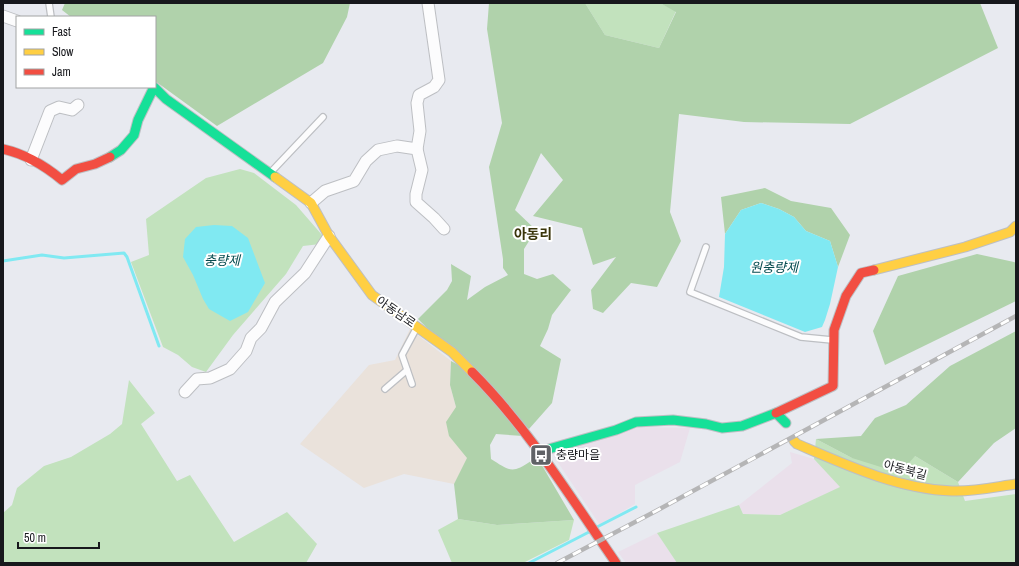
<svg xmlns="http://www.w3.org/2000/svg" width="1019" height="566" viewBox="0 0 1019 566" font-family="'Archivo Narrow','Noto Sans KR',sans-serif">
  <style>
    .commercial { fill: #eae2db }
    .industrial { fill: #eae0eb }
    .green { fill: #c2e2bd }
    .forest { fill: #b0d2ab }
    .water { fill: #80e9f2 }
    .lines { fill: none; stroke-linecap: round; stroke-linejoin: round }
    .stream { stroke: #80e9f2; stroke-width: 3 }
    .lane-casing { stroke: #bdbfc3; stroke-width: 8 }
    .street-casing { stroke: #bdbfc3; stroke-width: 13 }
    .fast-casing { stroke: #bdbfc3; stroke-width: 11 }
    .slow-casing { stroke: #bdbfc3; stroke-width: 11 }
    .jam-casing { stroke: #bdbfc3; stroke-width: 11 }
    .lane { stroke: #fcfcfd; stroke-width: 5.5 }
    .street { stroke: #fcfcfd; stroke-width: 11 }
    .fast { stroke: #16e098; stroke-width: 9 }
    .slow { stroke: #ffcf43; stroke-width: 9 }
    .jam { stroke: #f24e42; stroke-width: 9 }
    .rail-casing { stroke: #b5b5b6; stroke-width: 4.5 }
    .rail { stroke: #fff; stroke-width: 3; stroke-dasharray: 9; stroke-linecap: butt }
    .labels { text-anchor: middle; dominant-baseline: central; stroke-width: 4; stroke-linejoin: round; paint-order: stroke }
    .street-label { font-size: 12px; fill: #17181c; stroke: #fff }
    .poi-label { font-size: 12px; fill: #17181c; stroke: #fff; text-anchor: start }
    .water-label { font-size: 13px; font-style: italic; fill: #054b4f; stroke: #fff }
    .quarter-label { font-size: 14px; font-weight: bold; fill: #393409; stroke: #fff }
  </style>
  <rect width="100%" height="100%" fill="#e8eaf0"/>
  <polygon class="commercial" points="410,329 451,361 450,385 456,407 449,436 468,458 454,484 404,474 364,488 300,444 369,365 395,360"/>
  <g class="industrial">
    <polygon points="640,427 690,428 680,462 635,485 635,504 600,525 551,452"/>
    <polygon points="790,452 814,459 841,487 780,515 743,514 739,505 792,463"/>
    <polygon points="657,533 677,563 626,563 618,552"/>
  </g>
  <g class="green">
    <polygon points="585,3 660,3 676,11 659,48 605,35"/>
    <polygon points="240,169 254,173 296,205 329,243 303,246 286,274 233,335 206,372 192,367 178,355 163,347 131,262 149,255 146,219 206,178"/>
    <polygon points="129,380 155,413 141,424 177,481 190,475 234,542 287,512 317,544 306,563 3,563 3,513 12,505 17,488 44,466 71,457 110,434 122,424"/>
    <polygon points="816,439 852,458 915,456 958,482 965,501 1016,494 1016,563 677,563 657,533 739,505 743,514 780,515 840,487 814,459"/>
    <polygon points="458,519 497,525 574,520 569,540 523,563 452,563 438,530"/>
  </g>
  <g class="forest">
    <polygon points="65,3 350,3 347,17 323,63 217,126 155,81 155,17 71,17 62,10"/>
    <polygon points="489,3 585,3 605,35 659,48 676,12 660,3 980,3 998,48 850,124 744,122 679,114 670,212 681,241 657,287 631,283 603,313 593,309 591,290 616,257 593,265 582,228 533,216 563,180 541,153 515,210 536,230 524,249 524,274 537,279 553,274 571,290 552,315 548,329 540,346 561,359 552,403 529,429 418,319 447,290 452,281 451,264 471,276 467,300 485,287 508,275 503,268 503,259 489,167 502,123 487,29"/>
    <polygon points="765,188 791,201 831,208 850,235 838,267 830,241 806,231 794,217 779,209 761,203 741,210 725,234 721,197"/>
    <polygon points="977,254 1014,262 1016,263 1016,301 885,365 873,331 898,276"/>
    <polygon points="1016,331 1016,428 994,443 958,482 915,456 900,473 852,458 816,439 861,436 875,418 906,405 950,366"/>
    <path d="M451 361 464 368 523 436 496 434 490 445 491 459C510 471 512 474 531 461L540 462 574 520 497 525 458 519 454 484 467 458 449 436 446 422 456 407 450 385Z"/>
  </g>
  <g class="water">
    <polygon points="761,203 779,209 794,217 806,231 830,241 838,267 830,304 825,320 822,327 805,332 719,297 724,267 725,234 741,210"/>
    <polygon points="214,225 232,226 248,238 265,283 248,312 230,321 209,309 203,299 193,275 183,257 185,239 196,227"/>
  </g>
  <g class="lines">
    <g class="stream">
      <polyline points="3,261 42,255 64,258 124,253 127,257 159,346"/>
      <polyline points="597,527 636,507"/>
      <polyline points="529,563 589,532"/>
    </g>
    <g class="lane-casing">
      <g id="lane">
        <polyline points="49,3 51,17"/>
        <polyline points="271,172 323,117"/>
        <polyline points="706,247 690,292 801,337 832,340"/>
        <polyline points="412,384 402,355 416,329"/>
        <polyline points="385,389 407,370"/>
      </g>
    </g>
    <g class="street-casing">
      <g id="street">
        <polyline points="3,16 17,21"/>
        <polyline points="417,149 420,131 417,103 419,95 434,87 439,80 428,3"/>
        <polyline points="31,160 50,111 59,107 72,110 78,105"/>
        <polyline points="311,203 325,191 354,181 366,161 378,150 397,146 417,149 422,170 416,194 416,202 434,218 444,229"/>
        <polyline points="185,392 197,379 210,378 230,369 246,351 251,338 261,328 275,302 305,273 329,236"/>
      </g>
    </g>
    <g class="fast-casing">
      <g id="fast">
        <polyline points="110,157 121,150 134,135 138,120 154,87 166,99 275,177"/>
        <polyline points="538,452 616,430 636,422 673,420 706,424 722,428 742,426 776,413 786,423"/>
      </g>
    </g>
    <g class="slow-casing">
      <g id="slow">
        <polyline points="275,177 311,203 329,236 372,295 452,352 472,372"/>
        <polyline points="874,270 965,247 1010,232 1016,226"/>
        <path d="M794 441 797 444C846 465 898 489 952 491 973 492 995 487 1016 484"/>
      </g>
    </g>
    <g class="jam-casing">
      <g id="jam">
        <path d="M3 149C25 154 44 165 62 180L76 169 95 164 110 157"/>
        <path d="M472 372C529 429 571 498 616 563"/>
        <polyline points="776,413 833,386 834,330 846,296 861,273 874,270"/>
      </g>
    </g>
    <use href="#lane" class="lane"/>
    <use href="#street" class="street"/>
    <use href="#fast" class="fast"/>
    <use href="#slow" class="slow"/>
    <use href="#jam" class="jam"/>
    <g class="rail-casing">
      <polyline id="rail" points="557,563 656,511 1016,316"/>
    </g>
    <use href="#rail" class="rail"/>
  </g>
  <defs>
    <g id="bus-square" transform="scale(1.15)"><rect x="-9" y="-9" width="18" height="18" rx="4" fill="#606266" stroke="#fff"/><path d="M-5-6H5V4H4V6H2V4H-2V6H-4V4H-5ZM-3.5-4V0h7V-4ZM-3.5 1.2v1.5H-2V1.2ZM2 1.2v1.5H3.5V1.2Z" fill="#fff"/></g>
  </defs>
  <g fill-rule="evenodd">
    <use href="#bus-square" x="541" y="455"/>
  </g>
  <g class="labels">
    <g class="street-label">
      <text transform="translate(396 312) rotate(35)">아동남로</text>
      <text transform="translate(905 470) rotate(15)">아동북길</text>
    </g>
    <g class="poi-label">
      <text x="556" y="455">충량마을</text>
    </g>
    <g class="water-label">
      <text x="222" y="260">충량제</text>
      <text x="774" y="267">원충량제</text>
    </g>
    <g class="quarter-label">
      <text x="533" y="234">아동리</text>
    </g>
  </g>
  <rect width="1019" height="566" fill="none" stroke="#17181c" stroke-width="8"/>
  <rect x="16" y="16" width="140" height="72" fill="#ffffff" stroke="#a2a3a4"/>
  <rect x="24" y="29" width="20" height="6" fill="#16e098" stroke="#a2a3a4"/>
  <text x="52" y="36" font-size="12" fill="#17181c">Fast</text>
  <rect x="24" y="49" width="20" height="6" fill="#ffcf43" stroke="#a2a3a4"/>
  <text x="52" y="56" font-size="12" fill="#17181c">Slow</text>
  <rect x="24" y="69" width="20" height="6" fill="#f24e42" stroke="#a2a3a4"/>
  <text x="52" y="76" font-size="12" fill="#17181c">Jam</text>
  <path d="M18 542v6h81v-6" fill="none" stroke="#17181c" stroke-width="2"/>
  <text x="24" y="542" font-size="12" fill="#17181c" stroke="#ffffff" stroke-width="3" paint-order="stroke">50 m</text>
</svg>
